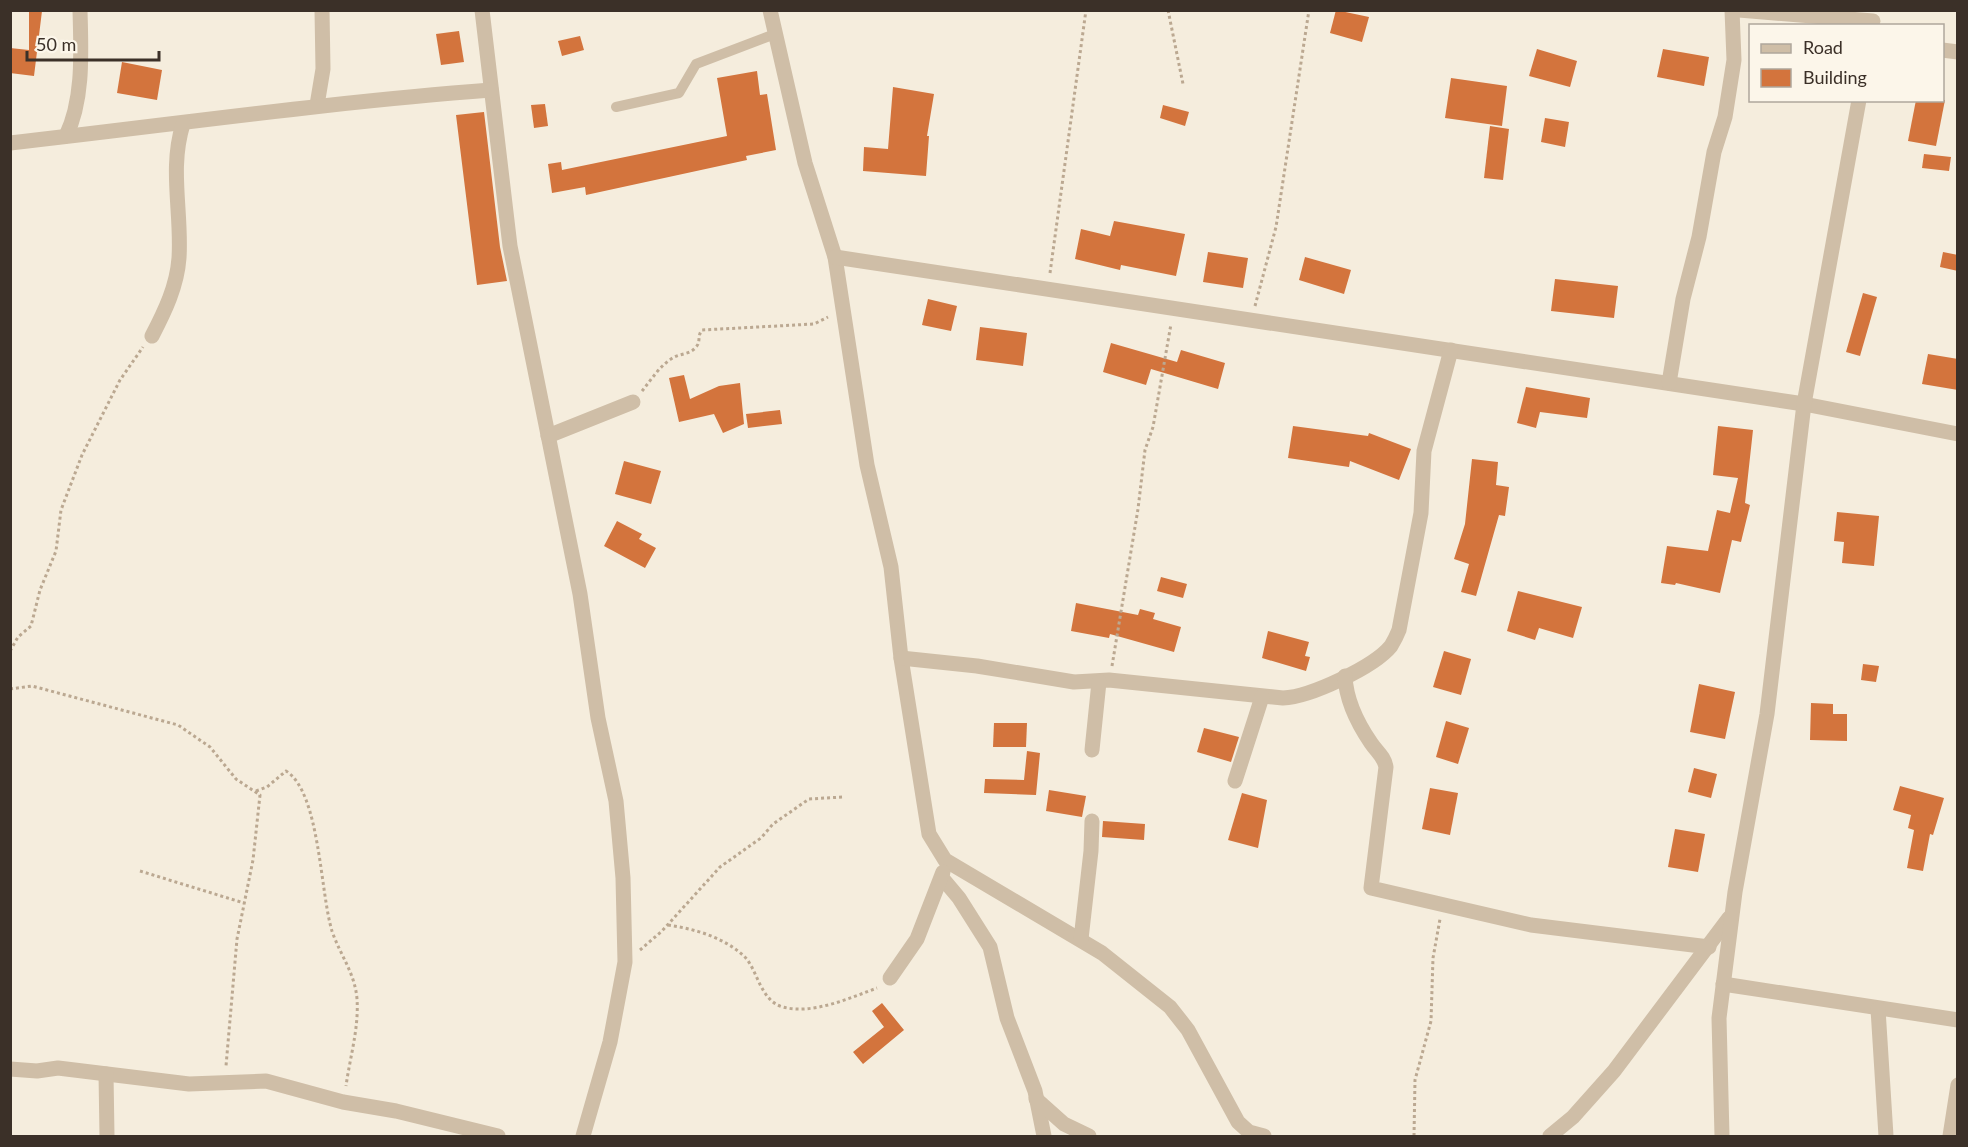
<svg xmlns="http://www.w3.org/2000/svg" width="1968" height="1147" viewBox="0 0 1968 1147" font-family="Lato,sans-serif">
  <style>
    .building { fill: #d3743d }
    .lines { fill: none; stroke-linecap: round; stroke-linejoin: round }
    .path { stroke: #bba891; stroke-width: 3; stroke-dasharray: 3 3; stroke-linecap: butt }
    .lane { stroke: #cfbea7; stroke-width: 10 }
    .street { stroke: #cfbea7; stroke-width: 15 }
  </style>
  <rect width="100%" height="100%" fill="#f5eddd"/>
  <g class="building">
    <polygon points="1336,10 1369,17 1362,42 1330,33"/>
    <polygon points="42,11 34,76 10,73 10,48 29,50 29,12"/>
    <polygon points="459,31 464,62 441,65 436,34"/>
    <polygon points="580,36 584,50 562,56 558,41"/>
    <polygon points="1537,49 1577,61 1570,87 1529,76"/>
    <polygon points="1663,49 1709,57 1704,86 1657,77"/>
    <polygon points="122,62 162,70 157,100 117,93"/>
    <polygon points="757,71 760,95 767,94 776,150 746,156 747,160 586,195 585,187 552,193 548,164 561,162 562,170 727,136 717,78"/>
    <polygon points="1451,78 1507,86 1502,126 1445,118"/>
    <polygon points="893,87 934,94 927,136 929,136 926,176 863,171 864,147 888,149"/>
    <polygon points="1916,100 1945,100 1936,146 1908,141"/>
    <polygon points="545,104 548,126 534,128 531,105"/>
    <polygon points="1163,105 1189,112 1185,126 1160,118"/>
    <polygon points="484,112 500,247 507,281 477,285 456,115"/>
    <polygon points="1545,118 1569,122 1565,147 1541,142"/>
    <polygon points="1490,126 1509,129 1503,180 1484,178"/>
    <polygon points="1924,154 1951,157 1949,171 1922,168"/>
    <polygon points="1114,221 1185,234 1176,276 1121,265 1120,270 1075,259 1081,229 1110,236"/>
    <polygon points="1208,252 1248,258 1243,288 1203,282"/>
    <polygon points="1943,252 1958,255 1958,271 1940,267"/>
    <polygon points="1305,257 1351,270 1344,294 1299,280"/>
    <polygon points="1555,279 1618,286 1614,318 1551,311"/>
    <polygon points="1863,293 1877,297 1860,356 1846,352"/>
    <polygon points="928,299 957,306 951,331 922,325"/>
    <polygon points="980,327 1027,333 1023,366 976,360"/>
    <polygon points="1111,343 1177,362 1181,350 1225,363 1218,389 1151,369 1146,385 1103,372"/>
    <polygon points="1928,354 1958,359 1958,390 1922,384"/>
    <polygon points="684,375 690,399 719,386 740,383 744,424 723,433 714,414 679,422 669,378"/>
    <polygon points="1526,387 1590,398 1587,418 1540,412 1536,428 1517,423"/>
    <polygon points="780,410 782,424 748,428 746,414"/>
    <polygon points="1293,426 1368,436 1369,433 1411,449 1399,480 1350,461 1349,467 1288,458"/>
    <polygon points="1718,426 1753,430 1745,503 1750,505 1741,542 1732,540 1720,593 1676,583 1675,585 1661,583 1667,546 1708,551 1717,510 1730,513 1738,478 1713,475"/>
    <polygon points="1472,459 1498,462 1496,485 1509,487 1505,516 1499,515 1476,596 1461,592 1469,564 1454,559 1465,524"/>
    <polygon points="624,461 661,471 651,504 615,494"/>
    <polygon points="1837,512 1879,516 1874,566 1842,563 1844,542 1834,541"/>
    <polygon points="617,521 642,534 639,539 656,548 645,568 604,546"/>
    <polygon points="1161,577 1187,584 1183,598 1157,591"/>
    <polygon points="1518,591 1582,607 1573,638 1539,628 1535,640 1507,631"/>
    <polygon points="1076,603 1138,615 1140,609 1155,613 1153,619 1181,627 1174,652 1110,634 1109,638 1071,631"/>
    <polygon points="1268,631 1309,642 1305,656 1310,657 1306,671 1262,658"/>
    <polygon points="1444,651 1471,659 1461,695 1433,687"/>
    <polygon points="1863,664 1879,666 1876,682 1861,680"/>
    <polygon points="1699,684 1735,692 1725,739 1690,732"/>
    <polygon points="1811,703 1833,704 1833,714 1847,714 1847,741 1810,740"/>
    <polygon points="1446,721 1469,728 1458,764 1436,757"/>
    <polygon points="994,723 1027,723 1026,747 993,747"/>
    <polygon points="1204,728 1239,737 1231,762 1197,752"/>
    <polygon points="1027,751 1040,753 1036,795 984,793 985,779 1024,780"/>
    <polygon points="1694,768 1717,774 1711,798 1688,792"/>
    <polygon points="1900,786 1944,798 1933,835 1930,834 1923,871 1907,868 1914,830 1908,828 1911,815 1893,810"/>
    <polygon points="1430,788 1458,793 1450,835 1422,829"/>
    <polygon points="1049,790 1086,796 1082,817 1046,811"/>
    <polygon points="1242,793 1267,800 1258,848 1228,840"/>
    <polygon points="1103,821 1145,824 1144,840 1102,837"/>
    <polygon points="1675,829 1705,834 1698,872 1668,867"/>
    <polygon points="882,1003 904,1030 863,1064 853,1052 884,1027 872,1011"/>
  </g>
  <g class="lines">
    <g class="path">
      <polyline points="1168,10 1183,84"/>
      <polyline points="1050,273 1086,10"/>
      <polyline points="1255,306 1276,227 1309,10"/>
      <path d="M642 391C651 380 659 367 671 359 679 353 690 355 696 347 701 342 697 336 702 330L814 324 828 317"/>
      <polyline points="10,651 18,637 31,626 40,590 56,551 61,510 82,455 120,380 143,347"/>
      <polyline points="1112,666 1138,509 1145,450 1153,427 1171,324"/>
      <polyline points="10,689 32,686 178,725 210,747 236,779 260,795 253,860 237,939 226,1066"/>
      <path d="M256 791 267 787 286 771C320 792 320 892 332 931 340 955 355 973 357 999 359 1028 350 1057 346 1086"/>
      <polyline points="140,871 244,903"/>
      <path d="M668 925C695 929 723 937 744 956 758 970 760 1001 783 1007 812 1015 850 998 877 988"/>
      <polyline points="640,950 662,931 720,867 761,838 773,824 809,799 843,797"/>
      <polyline points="1414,1136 1415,1080 1431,1021 1433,958 1440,919"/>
    </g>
    <polyline class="lane" points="616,107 679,93 696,64 775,34"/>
    <g class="street">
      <polyline points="482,10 510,246 580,594 598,718 616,801 623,878 625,962 610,1042 583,1136"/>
      <polyline points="770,10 805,163 835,257 867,465 891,567 901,658 929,834 945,860 1102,953 1170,1007 1188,1030 1238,1122 1249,1132 1264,1136"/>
      <polyline points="1739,10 1873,21"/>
      <polyline points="1942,50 1958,52"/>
      <polyline points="317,105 323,69 322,10"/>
      <path d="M66 136C84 99 81 51 80 10"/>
      <path d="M10 143C170 125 330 102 491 90"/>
      <polyline points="835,257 1804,404 1958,434"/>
      <path d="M152 336C165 311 177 286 179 258 182 212 169 169 183 124"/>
      <polyline points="1669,383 1683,299 1699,237 1714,152 1725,117 1734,60 1732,10"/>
      <polyline points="548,436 633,402"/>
      <path d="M901 658 977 666 1074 682 1109 680 1283 698C1310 697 1374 667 1391 646 1394 641 1397 635 1399 630L1421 513 1424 451 1451 350"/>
      <path d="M1345 676C1346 699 1358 724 1371 743 1377 752 1384 756 1386 767L1371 888 1531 925 1709 947"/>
      <polyline points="1092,750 1099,682"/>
      <polyline points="1235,781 1262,697"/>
      <polyline points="943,879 959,898 990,947 1007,1018 1035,1091 1044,1136"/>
      <polyline points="1081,939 1091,851 1092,821"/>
      <polyline points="890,978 917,939 943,872"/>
      <polyline points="1723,984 1958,1020"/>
      <polyline points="1878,1009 1886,1136"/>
      <polyline points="10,1069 37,1071 58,1068 189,1084 266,1081 343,1102 396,1111 498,1136"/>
      <polyline points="106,1074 107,1136"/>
      <polyline points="1036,1099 1064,1124 1089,1136"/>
      <polyline points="1550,1136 1573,1117 1614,1071 1729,918"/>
      <polyline points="1722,1136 1719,1018 1735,892 1767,714 1804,404 1859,100"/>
      <polyline points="1950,1136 1958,1085"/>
    </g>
  </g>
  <rect width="1968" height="1147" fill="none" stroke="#3b3028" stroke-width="24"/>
  <rect x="1749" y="24" width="195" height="78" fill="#fcf6ea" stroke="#afa79c" stroke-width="1.5"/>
  <rect x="1761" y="44" width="30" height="9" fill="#cfbea7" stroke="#afa79c" stroke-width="1.5"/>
  <text x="1803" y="54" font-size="18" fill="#3b3028">Road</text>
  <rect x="1761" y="69" width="30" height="18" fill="#d3743d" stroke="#afa79c" stroke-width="1.5"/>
  <text x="1803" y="84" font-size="18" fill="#3b3028">Building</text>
  <path d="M27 51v9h132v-9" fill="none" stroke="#3b3028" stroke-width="3"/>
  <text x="36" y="51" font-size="18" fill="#3b3028" stroke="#fcf6ea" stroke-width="4.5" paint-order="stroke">50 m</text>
</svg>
